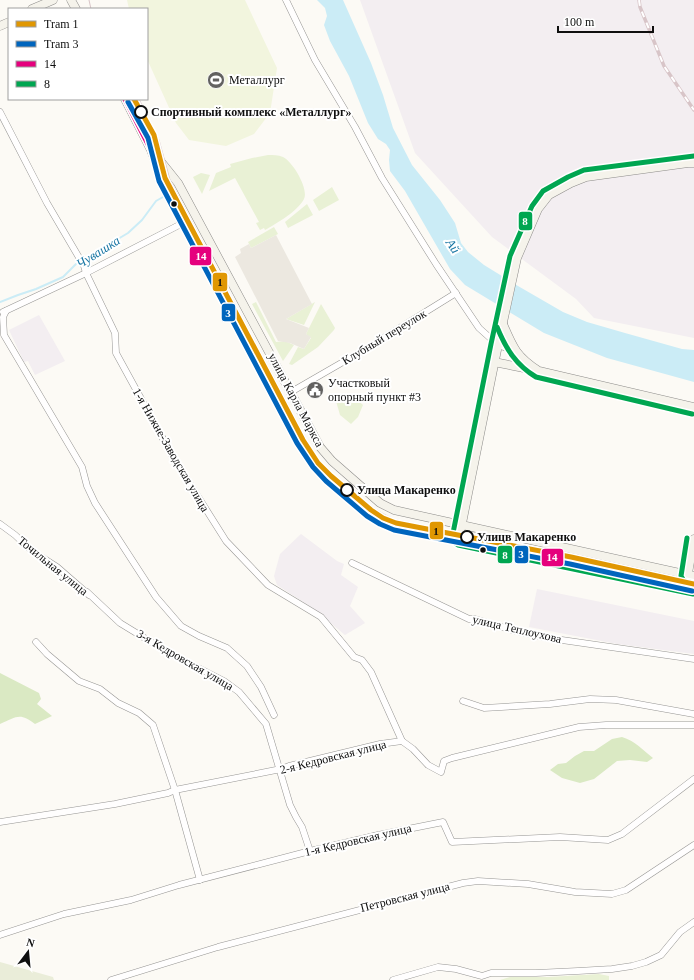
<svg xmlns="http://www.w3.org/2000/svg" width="694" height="980" viewBox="0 0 694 980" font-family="Georgia,serif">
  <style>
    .industrial { fill: #f3eef1 }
    .green { fill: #e9f1d5 }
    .forest { fill: #dae9c3 }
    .cemetery { fill: #eaedd9 }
    .pitch { fill: #f2f5de }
    .plaza { fill: #ece8e0 }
    .water { fill: #cbecf6 }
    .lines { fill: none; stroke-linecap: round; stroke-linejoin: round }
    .stream { stroke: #cbecf6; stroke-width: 2 }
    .street-casing { stroke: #969593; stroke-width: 7 }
    .secondary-casing { stroke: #8c8b89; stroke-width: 9 }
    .street { stroke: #fffefe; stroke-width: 6 }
    .secondary { stroke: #f5f3eb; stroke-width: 8 }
    .tram { stroke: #d8c5c8; stroke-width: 1 }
    .rail-casing { stroke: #d8c5c8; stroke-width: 3.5 }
    .rail { stroke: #fff; stroke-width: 2; stroke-dasharray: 6; stroke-linecap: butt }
    .bus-1-casing { stroke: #fff; stroke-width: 8 }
    .bus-2-casing { stroke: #fff; stroke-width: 8 }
    .bus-1 { stroke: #e5007d; stroke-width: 5 }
    .bus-2 { stroke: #00a651; stroke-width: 5 }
    .tram-1-casing { stroke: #fff; stroke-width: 8 }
    .tram-2-casing { stroke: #fff; stroke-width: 8 }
    .tram-1 { stroke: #e09702; stroke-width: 5 }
    .tram-2 { stroke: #0065bd; stroke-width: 5 }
    .stop-dot { fill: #fff; stroke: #0f0f0f; stroke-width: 2 }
    .bus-dot { fill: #0f0f0f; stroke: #fff; stroke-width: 1.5 }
    .labels { text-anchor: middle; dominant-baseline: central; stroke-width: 4; stroke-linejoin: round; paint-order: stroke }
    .poi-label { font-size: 12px; fill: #0f0f0f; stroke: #fff; text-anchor: start }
    .stop-label { font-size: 12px; font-weight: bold; fill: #0f0f0f; stroke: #fff; text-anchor: start }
    .street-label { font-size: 12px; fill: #0f0f0f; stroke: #fff }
    .water-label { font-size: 13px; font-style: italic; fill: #1775a3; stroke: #fff }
    .line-badge { stroke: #fff; stroke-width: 1.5 }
    .badge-label { font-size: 11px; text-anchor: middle; font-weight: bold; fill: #fff }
    .pale-badge-label { font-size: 11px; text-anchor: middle; font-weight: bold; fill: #111 }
  </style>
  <rect width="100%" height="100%" fill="#fcfaf5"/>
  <g class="industrial">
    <polygon points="360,0 694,0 694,338 594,318 576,299 492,237 415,153"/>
    <polygon points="39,315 65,361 35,375 28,361 24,362 9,330"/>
    <polygon points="301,534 337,561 344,564 341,575 358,587 350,606 365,623 345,635 314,609 277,585 274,576 280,554"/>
    <polygon points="537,589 694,621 694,654 617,644 529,627"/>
  </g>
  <g class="green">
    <path d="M268 155C273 155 278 155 283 157 293 162 309 189 304 199 297 212 277 223 265 230L264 228 260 230 256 223 259 222 235 178 209 191 216 173 231 167 230 164 252 158Z"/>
    <polygon points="201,173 210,175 202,194 193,177"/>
    <polygon points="332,187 339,200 319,211 313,200"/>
    <polygon points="307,204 313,215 288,228 285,222"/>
    <polygon points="274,227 278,234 251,248 248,242"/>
    <polygon points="256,302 276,342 285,341 294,345 283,361 252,304"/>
    <polygon points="315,302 304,325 286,319"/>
    <polygon points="321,304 335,328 334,330 318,347 292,365 289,364 298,347 304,349 311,338 306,334"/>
    <polygon points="344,396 356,399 363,405 358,417 351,424 340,415 336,401"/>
    <polygon points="599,974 609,976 609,980 500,980 510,977 549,977"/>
  </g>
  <g class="forest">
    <path d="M0 673 39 693 41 699 37 704 52 716 35 724C20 712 16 717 0 724Z"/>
    <path d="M622 737C635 741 643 750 653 758L647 762 630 760 617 761 594 779 580 783 562 778 550 770 558 764 566 763 575 756 584 751H594L612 739Z"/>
  </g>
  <polygon class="cemetery" points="0,962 53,977 54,980 0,980"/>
  <polygon class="pitch" points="127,0 245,0 277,68 270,113 254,134 226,146 189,140 176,123 147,59 147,9 129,9"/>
  <polygon class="plaza" points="276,235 312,304 286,319 309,328 306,334 311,337 304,349 290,343 278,341 235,257 241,253 240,249 249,244 251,248"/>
  <polygon class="water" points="317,0 343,0 371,63 383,95 393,128 412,165 440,200 455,223 461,243 468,252 484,265 518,286 563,312 587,322 625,333 682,349 694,350 694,382 607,358 544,333 465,285 450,269 405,191 390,171 389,160 390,150 386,144 378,139 368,123 349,76 330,41 324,25 327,16 325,8"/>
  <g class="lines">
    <polyline class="stream" points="0,302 18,295 36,289 63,277 76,264 128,233 142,220 156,201 163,197"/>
    <g class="street-casing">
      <g id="street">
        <polyline points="286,0 315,60 355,127 382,178 436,264 479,328 498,345 515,351"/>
        <polyline points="0,112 47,203 84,266 86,273 115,333 116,353 173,457 226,541 268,585 321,617 354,657 362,660 371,672 402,741"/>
        <polyline points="6,311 3,317 4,335 82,467 87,486 95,503 156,597 181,626 199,636 227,648 247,666 261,687 274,715"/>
        <polyline points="3,312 86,273 183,223"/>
        <polyline points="291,392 369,347 456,293"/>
        <polyline points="0,524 15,535 32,551 57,567 89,595"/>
        <polyline points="352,563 469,619 475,619 512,630 548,638 694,659"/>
        <polyline points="87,592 120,623 169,653 224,681 239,692 266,724 290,805 296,817 302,827 310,851"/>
        <polyline points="36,642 47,654 79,681 100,689 118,703 139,713 153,725 175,790 200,880"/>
        <polyline points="463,701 484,708 550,704 590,699 616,700 694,714"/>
        <polyline points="0,822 115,804 168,793 175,790 281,769 289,766 380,744 402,741 413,749 428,765 441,772 444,761 452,758 579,727 606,725 694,725"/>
        <polyline points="0,935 64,914 131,900 179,885 310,851 378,835 443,822 452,842 560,837 608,840 622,834 694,779"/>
        <polyline points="111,980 218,947 463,883 478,881 528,884 575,892 612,894 626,890 694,845"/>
        <polyline points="393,980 438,967 456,969 482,976 491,973 536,973 578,971 612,969 632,966 646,962 661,955 680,932 694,922"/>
      </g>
    </g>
    <g class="secondary-casing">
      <g id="secondary">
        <polyline points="71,0 76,9"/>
        <polyline points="32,9 53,0"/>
        <polyline points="0,26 9,22"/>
        <path d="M125 99 151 150 162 179 183 223 309 455C318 469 330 479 342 489 358 504 370 515 390 524L694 587"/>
        <polyline points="154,153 178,183 320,447 332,461 380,503 394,510 694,576"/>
        <path d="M503 324C513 348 517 357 539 371L694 407"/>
        <polyline points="494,362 534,370"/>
        <polyline points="459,538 498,345 517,258 538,209 549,195 571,183 586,177 688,163 694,163"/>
        <polyline points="687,579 694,539"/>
      </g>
    </g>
    <use href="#street" class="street"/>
    <use href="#secondary" class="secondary"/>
    <g class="tram">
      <polyline points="89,0 91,9"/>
      <path d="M139 99 159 140 170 180 306 439C310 446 314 453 319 459 335 479 373 512 397 520L591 558 694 581"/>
    </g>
    <g class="rail-casing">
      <polyline id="rail" points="639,0 640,7 664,66 694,110"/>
    </g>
    <use href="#rail" class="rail"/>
    <g class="bus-1-casing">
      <path id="bus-1" d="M125 99 151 150 162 179 183 223 309 455C318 468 330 478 342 489 357 502 371 515 390 524L694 587"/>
    </g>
    <g class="bus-2-casing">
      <g id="bus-2">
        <path d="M497 327C506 349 516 365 536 377L692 414"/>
        <polyline points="687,538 681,576 684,581 693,583"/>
        <polyline points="693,594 458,545 454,542 452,538 491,344 510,256 532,206 543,191 568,177 584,170 694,156"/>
      </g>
    </g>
    <use href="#bus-1" class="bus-1"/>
    <use href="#bus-2" class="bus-2"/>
    <g class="tram-1-casing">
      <polyline id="tram-1" points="134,99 154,135 165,178 303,440 318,463 331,476 371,510 383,518 396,523 571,557 694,584"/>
    </g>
    <g class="tram-2-casing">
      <polyline id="tram-2" points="128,102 148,138 159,181 297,443 313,467 326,481 367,516 380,524 394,530 570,564 692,591"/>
    </g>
    <use href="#tram-1" class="tram-1"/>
    <use href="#tram-2" class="tram-2"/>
  </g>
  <defs>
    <g id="stadium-disc" transform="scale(0.9)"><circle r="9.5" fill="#626160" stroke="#fff"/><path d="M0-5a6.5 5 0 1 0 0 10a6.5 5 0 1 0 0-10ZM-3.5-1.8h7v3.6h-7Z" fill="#fff"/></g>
    <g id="civic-disc" transform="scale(0.9)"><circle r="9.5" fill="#626160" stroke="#fff"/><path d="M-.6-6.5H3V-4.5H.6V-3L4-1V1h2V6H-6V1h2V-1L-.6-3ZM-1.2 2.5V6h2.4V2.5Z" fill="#fff"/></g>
  </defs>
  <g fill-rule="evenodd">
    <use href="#stadium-disc" x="216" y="80"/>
    <use href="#civic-disc" x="315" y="390"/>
  </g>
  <g class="stop-dot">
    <circle cx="141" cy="112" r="6"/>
    <circle cx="347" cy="490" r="6"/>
    <circle cx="467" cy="537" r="6"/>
  </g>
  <g class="bus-dot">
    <circle cx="174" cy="204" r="3.5"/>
    <circle cx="483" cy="550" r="3.5"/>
  </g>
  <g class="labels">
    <g class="poi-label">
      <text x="229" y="80">Металлург</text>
      <text x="328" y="383">Участковый<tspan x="328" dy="14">опорный пункт #3</tspan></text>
    </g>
    <g class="stop-label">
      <text x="151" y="112">Спортивный комплекс «Металлург»</text>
      <text x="357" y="490">Улица Макаренко</text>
      <text x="477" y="537">Улицв Макаренко</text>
    </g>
    <g class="street-label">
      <text transform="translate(384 337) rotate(-31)">Клубный переулок</text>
      <text transform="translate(296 400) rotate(62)">улица Карла Маркса</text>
      <text transform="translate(171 450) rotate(60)">1-я Нижне-Заводская улица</text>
      <text transform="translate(53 566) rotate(39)">Точильная улица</text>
      <text transform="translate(517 629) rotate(13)">улица Теплоухова</text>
      <text transform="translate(185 660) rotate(30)">3-я Кедровская улица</text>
      <text transform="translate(333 757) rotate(-14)">2-я Кедровская улица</text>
      <text transform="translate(358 840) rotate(-13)">1-я Кедровская улица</text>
      <text transform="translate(405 897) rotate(-14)">Петровская улица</text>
    </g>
    <g class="water-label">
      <text transform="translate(453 246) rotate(56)">Ай</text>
      <text transform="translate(98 252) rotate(-32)">Чувашка</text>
    </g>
  </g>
  <g class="line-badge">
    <rect x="518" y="211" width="15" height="20" rx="4" fill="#00a651"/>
    <rect x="189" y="246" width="23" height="20" rx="4" fill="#e5007d"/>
    <rect x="212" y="272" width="16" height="20" rx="4" fill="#e09702"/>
    <rect x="221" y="303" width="15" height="19" rx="4" fill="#0065bd"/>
    <rect x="429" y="521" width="15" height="19" rx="4" fill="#e09702"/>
    <rect x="514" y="545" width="15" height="19" rx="4" fill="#0065bd"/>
    <rect x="497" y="545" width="16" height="19" rx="4" fill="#00a651"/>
    <rect x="541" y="548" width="23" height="19" rx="4" fill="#e5007d"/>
  </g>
  <g class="badge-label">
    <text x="525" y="225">8</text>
    <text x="201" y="260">14</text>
    <text x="228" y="317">3</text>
    <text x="521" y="558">3</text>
    <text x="505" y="559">8</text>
    <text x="552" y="561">14</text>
  </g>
  <g class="pale-badge-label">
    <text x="220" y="286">1</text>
    <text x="436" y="535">1</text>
  </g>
  <rect x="8" y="8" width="140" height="92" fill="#ffffff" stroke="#9f9f9f"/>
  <rect x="16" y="21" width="20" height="6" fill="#e09702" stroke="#9f9f9f"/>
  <text x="44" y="28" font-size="12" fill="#0f0f0f">Tram 1</text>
  <rect x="16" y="41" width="20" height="6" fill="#0065bd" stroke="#9f9f9f"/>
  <text x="44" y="48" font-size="12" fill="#0f0f0f">Tram 3</text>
  <rect x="16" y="61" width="20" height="6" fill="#e5007d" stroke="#9f9f9f"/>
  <text x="44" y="68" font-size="12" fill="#0f0f0f">14</text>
  <rect x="16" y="81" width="20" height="6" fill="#00a651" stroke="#9f9f9f"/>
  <text x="44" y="88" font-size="12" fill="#0f0f0f">8</text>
  <g transform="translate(28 952) rotate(16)" stroke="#ffffff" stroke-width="3" paint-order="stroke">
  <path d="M0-3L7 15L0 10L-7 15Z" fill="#0f0f0f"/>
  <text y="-6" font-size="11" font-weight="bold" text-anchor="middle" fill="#0f0f0f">N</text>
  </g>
  <path d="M558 26v6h95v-6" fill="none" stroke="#0f0f0f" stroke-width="2"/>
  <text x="564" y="26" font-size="12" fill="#0f0f0f" stroke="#ffffff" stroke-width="3" paint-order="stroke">100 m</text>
</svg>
